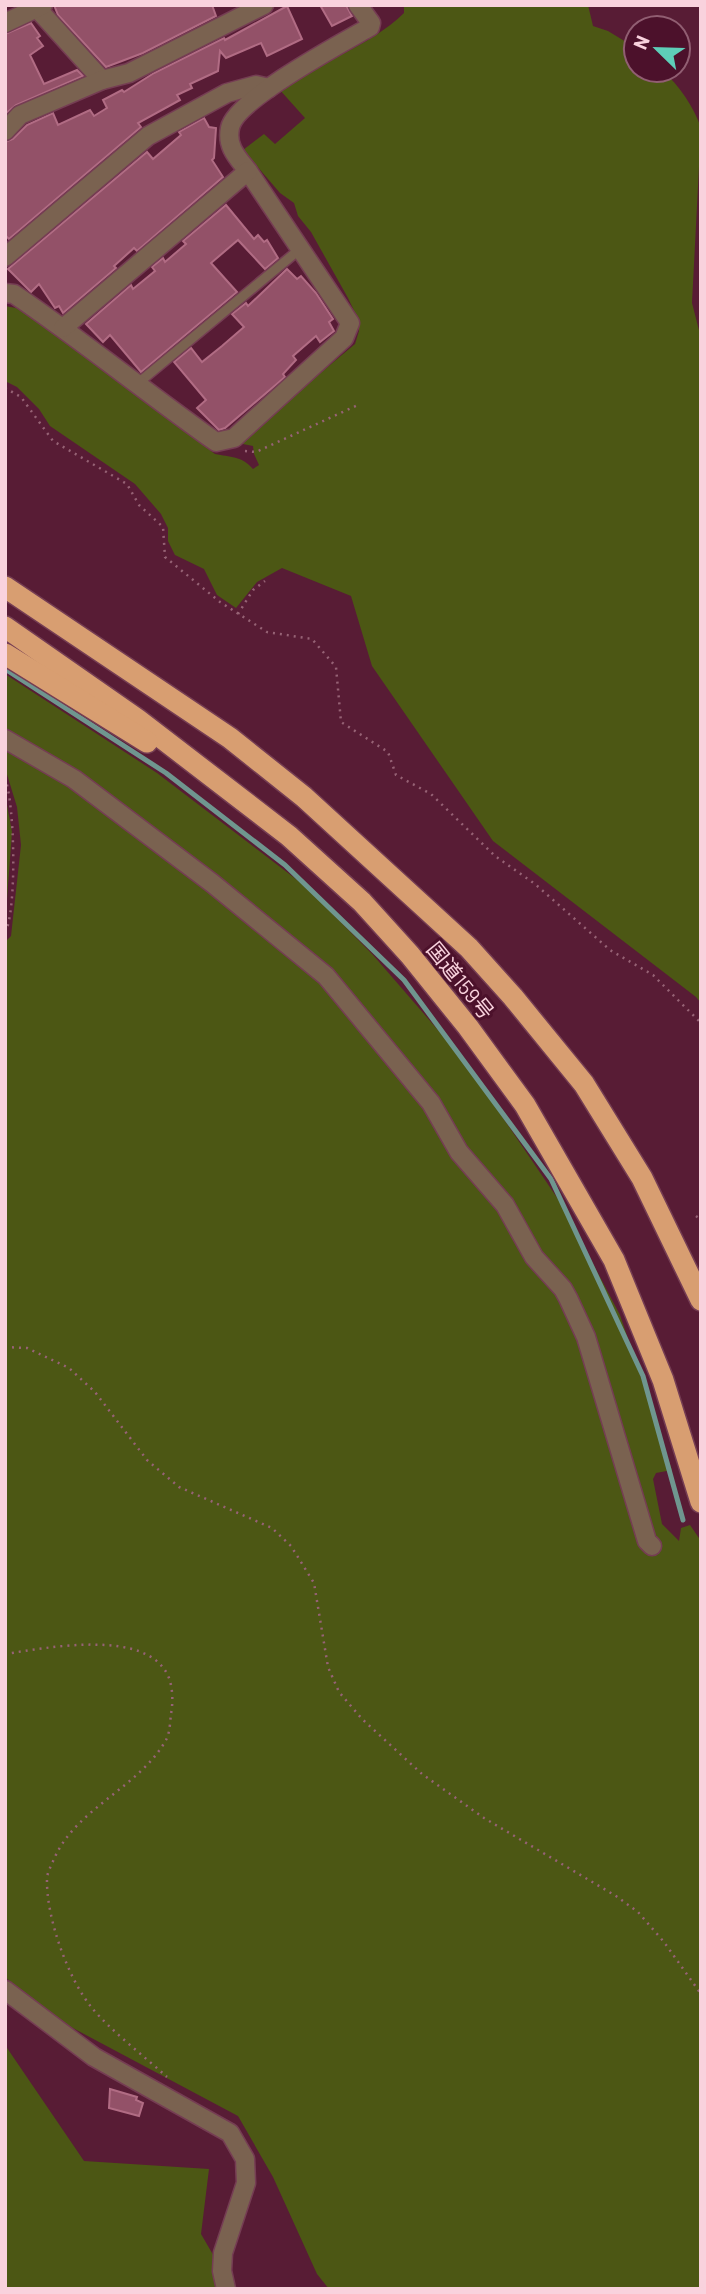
<svg xmlns="http://www.w3.org/2000/svg" width="706" height="2294" viewBox="0 0 706 2294" font-family="Barlow,'Noto Sans JP',sans-serif">
  <style>
    .green { fill: #4c5714 }
    .lines { fill: none; stroke-linecap: round; stroke-linejoin: round }
    .stream { stroke: #6f968f; stroke-width: 5 }
    .building { fill: #935168; stroke: #b16c84; stroke-width: 2 }
    .lane-casing { stroke: #753d53; stroke-width: 12 }
    .street-casing { stroke: #753d53; stroke-width: 21 }
    .highway-casing { stroke: #753d53; stroke-width: 24 }
    .path { stroke: #966275; stroke-width: 2.5; stroke-dasharray: 2 5; stroke-linecap: butt }
    .lane { stroke: #7a6250; stroke-width: 9 }
    .street { stroke: #7a6250; stroke-width: 18 }
    .highway { stroke: #d89e71; stroke-width: 21 }
    .labels { text-anchor: middle; dominant-baseline: central; stroke-width: 6; stroke-linejoin: round; paint-order: stroke }
    .street-label { font-size: 21px; fill: #f9d2dd; stroke: #4c112b }
  </style>
  <rect width="100%" height="100%" fill="#581c35"/>
  <g class="green">
    <path d="M404 5H588L593 26 608 31 636 48V70H662C679 85 694 107 701 128L692 303 701 338V1003L696 997 493 841 372 666 351 596 282 568 257 582 236 608 217 595 204 569 175 555 168 541V528L161 514 135 484 50 426 39 409 17 387 5 381V306L16 308 41 323 215 454C230 457 242 456 253 469L259 465 254 454 253 446 243 444V438L355 344 359 331 358 319 348 298 311 232 298 216 294 203 280 193 243 150 264 134 275 144 305 118 279 89C319 62 369 47 404 13Z"/>
    <polygon points="5,674 157,773 305,886 373,955 463,1059 562,1205 620,1315 672,1470 656,1473 653,1479 662,1524 679,1541 681,1528 690,1525 701,1541 701,2289 329,2289 317,2274 273,2177 238,2116 54,2018 5,1977 5,942 11,936 21,845 17,807 5,768 5,744 63,779 297,959 369,1036 429,1112 568,1304 652,1539 625,1433 568,1287 307,954 5,733"/>
    <polygon points="5,794 12,832 5,926"/>
    <polygon points="5,2045 84,2161 209,2169 201,2234 233,2289 5,2289"/>
  </g>
  <g class="lines">
    <polyline class="stream" points="5,669 166,773 285,865 404,980 551,1179 643,1376 683,1520"/>
  </g>
  <g class="building">
    <polygon points="54,5 212,5 216,16 143,53 106,67 58,15"/>
    <polygon points="320,5 346,5 352,16 332,26"/>
    <polygon points="287,6 302,39 267,56 261,43 226,58 220,51 218,71 190,84 192,88 177,95 180,100 138,123 141,127 9,239 5,235 5,142 13,139 27,125 53,113 58,125 90,110 94,116 107,108 103,100 122,90 124,92 154,73 224,38 225,40"/>
    <polygon points="31,23 40,36 37,38 43,46 30,55 44,84 77,70 83,76 16,105 5,114 5,34"/>
    <polygon points="204,118 209,127 216,128 214,158 212,160 223,177 137,251 134,248 114,266 116,268 63,313 59,306 55,308 39,284 31,292 8,269 147,152 153,159 181,135 179,132"/>
    <polygon points="226,205 254,239 258,235 264,242 267,240 278,258 265,269 238,240 211,263 237,292 141,372 110,335 103,342 86,324 131,285 133,289 155,271 152,267 163,258 165,262 186,244 183,241"/>
    <polygon points="287,269 297,279 301,276 316,293 333,319 329,322 334,331 320,342 316,336 293,356 296,360 283,374 285,377 225,428 219,430 197,408 206,400 174,362 191,348 202,362 222,346 244,327 232,314 246,303 248,306"/>
    <polygon points="110,2089 137,2097 136,2100 143,2103 139,2116 109,2108"/>
  </g>
  <g class="lines">
    <g class="lane-casing">
      <polyline id="lane" points="137,384 300,249"/>
    </g>
    <g class="street-casing">
      <g id="street">
        <polyline points="34,5 102,80"/>
        <polyline points="5,23 43,5"/>
        <polyline points="5,131 20,115 102,80 129,73 264,5"/>
        <polyline points="5,257 148,136 227,93 256,85 269,88"/>
        <path d="M5 293 14 294C83 341 148 394 216 442L234 438 344 338 350 323 248 171C238 158 226 147 230 128 235 100 342 43 370 27L371 23 358 5"/>
        <polyline points="63,328 248,171"/>
        <polyline points="5,739 74,779 212,883 326,976 431,1103 459,1152 505,1205 534,1257 563,1289 568,1298 586,1337 647,1541 652,1546"/>
        <polyline points="5,1990 94,2057 230,2133 245,2159 246,2183 223,2253 222,2271 226,2289"/>
      </g>
    </g>
    <g class="highway-casing">
      <g id="highway">
        <polyline points="5,587 230,738 304,797 469,948 513,997 584,1084 642,1178 701,1300"/>
        <polyline points="5,627 137,719 289,836 362,902 410,955 468,1027 525,1105 614,1260 663,1380 701,1502"/>
        <polyline points="5,654 147,742"/>
      </g>
    </g>
    <g class="path">
      <polyline points="5,388 21,397 53,441 127,484 139,505 163,527 165,557 220,602 267,632 312,639 336,667 341,722 388,752 396,775 431,794 495,856 535,884 610,950 653,975 701,1023"/>
      <polyline points="245,451 256,452 360,404"/>
      <polyline points="238,614 253,590 265,581"/>
      <path d="M5 778C15 805 17 910 5 933"/>
      <polyline points="696,1216 701,1220"/>
      <polyline points="5,1347 27,1348 69,1368 95,1392 147,1460 179,1487 272,1528 291,1546 314,1583 328,1667 339,1692 362,1719 422,1774 484,1818 616,1896 638,1912 664,1942 701,1994"/>
      <path d="M5 1654C46 1648 149 1627 169 1678 173 1689 173 1703 171 1714 170 1722 170 1733 166 1740 140 1787 76 1808 54 1859 51 1866 47 1873 47 1879 46 1917 68 1979 92 2008 111 2031 144 2056 167 2077"/>
    </g>
    <use href="#lane" class="lane"/>
    <use href="#street" class="street"/>
    <use href="#highway" class="highway"/>
  </g>
  <g class="labels">
    <g class="street-label">
      <text transform="translate(461 980) rotate(51)">国道159号</text>
    </g>
  </g>
  <rect width="706" height="2294" fill="none" stroke="#f9d2dd" stroke-width="14"/>
  <g transform="translate(657 49) rotate(293)"><circle r="33" fill="#4c112b" stroke="#915e72" stroke-width="2"/>
  <path d="M0-5L12 26L0 18L-12 26Z" fill="#5eceb8"/>
  <text y="-10" font-size="19" font-weight="bold" text-anchor="middle" fill="#f9d2dd">N</text>
  </g>
</svg>
